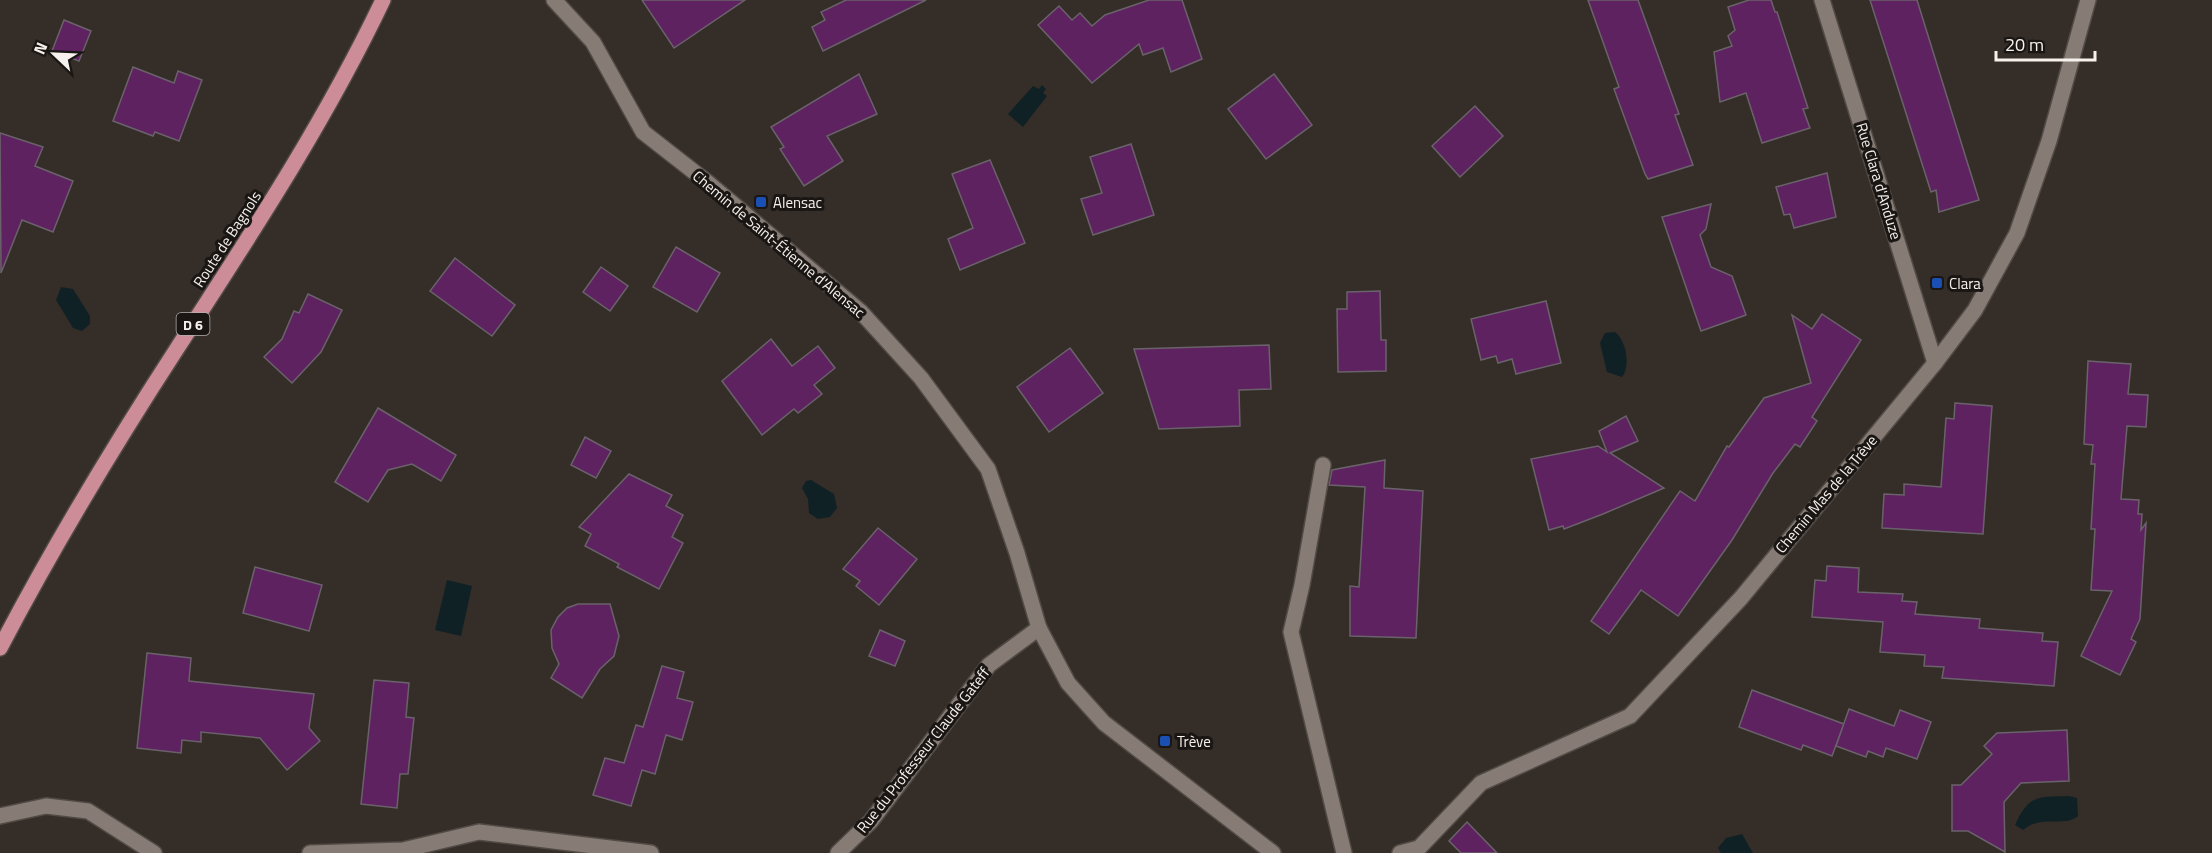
<svg xmlns="http://www.w3.org/2000/svg" width="2212" height="853" viewBox="0 0 2212 853" font-family="'Titillium Web',sans-serif">
  <style>
    .water { fill: #102126 }
    .building { fill: #5e2261; stroke: #6a626a; stroke-width: 1.5 }
    .lines { fill: none; stroke-linecap: round; stroke-linejoin: round }
    .service-casing { stroke: #514a45; stroke-width: 18 }
    .minor-casing { stroke: #514a45; stroke-width: 18 }
    .primary-casing { stroke: #514a45; stroke-width: 18 }
    .service { stroke: #867c75; stroke-width: 15 }
    .minor { stroke: #867c75; stroke-width: 15 }
    .primary { stroke: #cd8d98; stroke-width: 15 }
    .transit-dot { fill: #1a4fb4; stroke: #191613; stroke-width: 2 }
    .labels { text-anchor: middle; dominant-baseline: central; stroke-width: 6; stroke-linejoin: round; paint-order: stroke }
    .shield { fill: #191613; stroke: #b4afac; stroke-width: 1.5 }
    .shield-label { font-size: 14px; font-weight: bold; fill: #f7f1ed }
    .street-label { font-size: 15px; fill: #f7f1ed; stroke: #191613 }
    .poi-label { font-size: 15px; fill: #f7f1ed; stroke: #191613; text-anchor: start }
  </style>
  <rect width="100%" height="100%" fill="#352d27"/>
  <g class="water">
    <polygon points="1042,85 1046,89 1043,93 1047,96 1023,127 1008,114 1033,86 1039,89"/>
    <polygon points="61,287 73,289 90,316 90,324 82,331 73,328 56,300"/>
    <path d="M1615 332C1626 340 1631 366 1622 377L1607 372 1600 343 1605 333Z"/>
    <polygon points="811,480 834,494 837,508 830,517 818,519 809,513 808,499 802,488 806,481"/>
    <polygon points="447,580 472,586 461,636 435,630"/>
    <path d="M2069 796 2077 798 2078 816C2064 828 2041 814 2023 830L2015 825C2029 794 2038 797 2069 796Z"/>
    <polygon points="1742,834 1753,853 1721,853 1718,848 1726,838"/>
  </g>
  <g class="building">
    <polygon points="642,0 745,0 674,48"/>
    <polygon points="846,0 926,0 823,51 812,27 825,20 821,12"/>
    <polygon points="1149,0 1182,0 1202,59 1171,72 1163,48 1143,55 1139,44 1092,83 1038,25 1059,6 1072,20 1080,13 1092,26 1105,15"/>
    <polygon points="1588,0 1638,0 1679,114 1675,115 1693,165 1648,179 1645,174 1614,89 1619,87"/>
    <polygon points="1749,0 1771,0 1775,12 1777,12 1808,108 1803,109 1810,128 1762,143 1746,93 1720,102 1714,52 1732,46 1728,36 1735,30 1728,7"/>
    <polygon points="1870,0 1917,0 1979,200 1939,212 1936,190 1931,192"/>
    <polygon points="64,20 91,31 79,61 52,51"/>
    <polygon points="133,67 174,83 178,71 202,80 179,141 155,132 153,136 113,121"/>
    <polygon points="859,74 877,114 827,136 843,161 804,186 780,149 784,147 771,127"/>
    <polygon points="1274,74 1312,125 1266,159 1228,109"/>
    <polygon points="1475,106 1503,136 1460,177 1432,146"/>
    <polygon points="0,133 43,147 35,166 73,181 53,232 22,220 1,273"/>
    <polygon points="1131,144 1154,215 1093,235 1081,199 1102,193 1090,157"/>
    <polygon points="990,160 1025,243 960,270 948,239 973,228 952,174"/>
    <polygon points="1827,173 1836,217 1794,228 1790,214 1784,215 1776,187"/>
    <polygon points="1711,204 1706,229 1700,235 1711,267 1732,276 1746,315 1701,331 1662,217"/>
    <polygon points="676,247 720,273 697,312 653,287"/>
    <polygon points="455,258 515,305 492,336 430,291"/>
    <polygon points="601,267 628,286 610,311 583,292"/>
    <polygon points="1380,291 1381,340 1386,340 1386,371 1338,372 1337,309 1347,309 1347,292"/>
    <polygon points="308,294 342,310 321,352 292,383 264,357 282,339 294,311 299,313"/>
    <polygon points="1546,301 1561,363 1516,374 1512,359 1498,363 1496,356 1481,360 1471,319"/>
    <polygon points="1822,314 1861,340 1812,417 1817,421 1800,447 1795,444 1773,473 1732,540 1678,616 1641,590 1609,634 1591,621 1680,491 1695,501 1727,446 1729,447 1764,398 1811,383 1792,315 1812,329"/>
    <polygon points="771,339 792,366 818,346 835,368 814,385 822,394 798,413 794,409 762,435 722,381"/>
    <polygon points="1269,345 1271,389 1239,390 1240,426 1159,429 1134,349"/>
    <polygon points="1070,348 1103,393 1049,432 1017,387"/>
    <polygon points="2088,361 2131,364 2128,394 2148,395 2146,427 2127,426 2121,499 2139,500 2138,514 2142,514 2141,530 2146,523 2140,619 2131,639 2136,642 2120,675 2081,656 2112,591 2091,590 2095,529 2091,529 2095,464 2091,464 2093,445 2084,444"/>
    <polygon points="1955,403 1992,406 1983,534 1882,528 1884,494 1904,495 1904,484 1941,487 1946,418 1954,419"/>
    <polygon points="378,408 456,455 441,481 412,464 388,470 368,502 335,482"/>
    <polygon points="1626,416 1638,441 1610,453 1664,488 1603,514 1564,529 1563,526 1549,530 1531,459 1598,446 1607,452 1599,431"/>
    <polygon points="585,437 611,451 596,478 571,465"/>
    <polygon points="1385,460 1384,488 1423,491 1416,638 1350,636 1350,586 1359,587 1365,487 1329,485 1332,470"/>
    <polygon points="629,474 672,495 666,506 683,515 672,537 683,543 659,589 617,567 619,564 585,546 591,534 579,527"/>
    <polygon points="878,528 917,559 879,605 856,586 860,581 843,569"/>
    <polygon points="1827,566 1859,568 1858,592 1903,594 1902,601 1917,602 1915,614 1980,619 1979,628 2043,633 2042,641 2058,642 2054,686 1942,678 1944,667 1924,666 1925,655 1880,652 1883,622 1812,617 1815,580 1826,581"/>
    <polygon points="255,567 322,585 309,631 243,613"/>
    <polygon points="578,604 610,604 619,636 614,656 600,669 582,698 551,678 559,664 552,648 551,630 558,617 567,608"/>
    <polygon points="880,630 905,641 895,666 869,656"/>
    <polygon points="147,653 191,658 189,681 314,694 309,728 320,741 287,770 260,738 201,732 201,742 182,740 181,753 137,748"/>
    <polygon points="662,666 684,672 677,698 693,702 682,740 666,735 655,774 642,770 631,806 593,795 605,758 624,763 636,725 643,727"/>
    <polygon points="374,680 409,683 406,717 414,718 408,774 400,774 397,808 361,804"/>
    <polygon points="1752,690 1844,724 1832,756 1803,745 1801,750 1739,727"/>
    <polygon points="1849,709 1894,726 1900,710 1931,722 1917,759 1886,748 1883,757 1868,751 1866,757 1836,746"/>
    <polygon points="2067,730 2069,781 2021,783 2004,802 2005,852 1968,831 1952,831 1952,785 1961,785 1992,754 1984,746 1997,733"/>
    <polygon points="1467,822 1497,853 1461,853 1449,841"/>
  </g>
  <g class="lines">
    <g class="service-casing">
      <polyline id="service" points="0,816 46,806 88,811 154,853"/>
    </g>
    <g class="minor-casing">
      <g id="minor">
        <polyline points="554,0 593,42 643,132 707,182 861,312 921,378 988,469 1017,553 1039,628 1068,683 1104,723 1273,853"/>
        <polyline points="1822,0 1935,363"/>
        <polyline points="1323,465 1302,585 1291,632 1344,853"/>
        <polyline points="310,853 403,850 479,832 651,853"/>
        <polyline points="838,853 871,821 989,665 1039,628"/>
        <polyline points="1400,853 1419,848 1481,783 1630,716 1741,598 1935,363 1975,310 2017,233 2049,141 2088,0"/>
      </g>
    </g>
    <g class="primary-casing">
      <path id="primary" d="M0 648C54 545 115 444 178 347 251 234 325 122 383 0"/>
    </g>
    <use href="#service" class="service"/>
    <use href="#minor" class="minor"/>
    <use href="#primary" class="primary"/>
  </g>
  <g class="transit-dot">
    <rect x="755" y="196" width="12" height="12" rx="3"/>
    <rect x="1931" y="277" width="12" height="12" rx="3"/>
    <rect x="1159" y="735" width="12" height="12" rx="3"/>
  </g>
  <g class="labels">
    <rect class="shield" x="176.5" y="313" width="33" height="22" rx="4.5"/>
    <g class="shield-label">
      <text x="193" y="324">D 6</text>
    </g>
    <g class="street-label">
      <text transform="translate(1879 181) rotate(73)">Rue Clara d'Anduze</text>
      <text transform="translate(227 239) rotate(-57)">Route de Bagnols</text>
      <text transform="translate(779 244) rotate(40)">Chemin de Saint-Étienne d'Alensac</text>
      <text transform="translate(1826 494) rotate(-50)">Chemin Mas de la Trêve</text>
      <text transform="translate(923 750) rotate(-52)">Rue du Professeur Claude Gateff</text>
    </g>
    <g class="poi-label">
      <text x="773" y="202">Alensac</text>
      <text x="1949" y="283">Clara</text>
      <text x="1177" y="741">Trève</text>
    </g>
  </g>
  <g transform="translate(54 54) rotate(293)" stroke="#191613" stroke-width="4.5" paint-order="stroke">
  <path d="M0-4.5L10 22L0 15L-10 22Z" fill="#f7f1ed"/>
  <text y="-9" font-size="16" font-weight="bold" text-anchor="middle" fill="#f7f1ed">N</text>
  </g>
  <path d="M1996 51v9h99v-9" fill="none" stroke="#f7f1ed" stroke-width="3"/>
  <text x="2005" y="51" font-size="18" fill="#f7f1ed" stroke="#191613" stroke-width="4.5" paint-order="stroke">20 m</text>
</svg>
